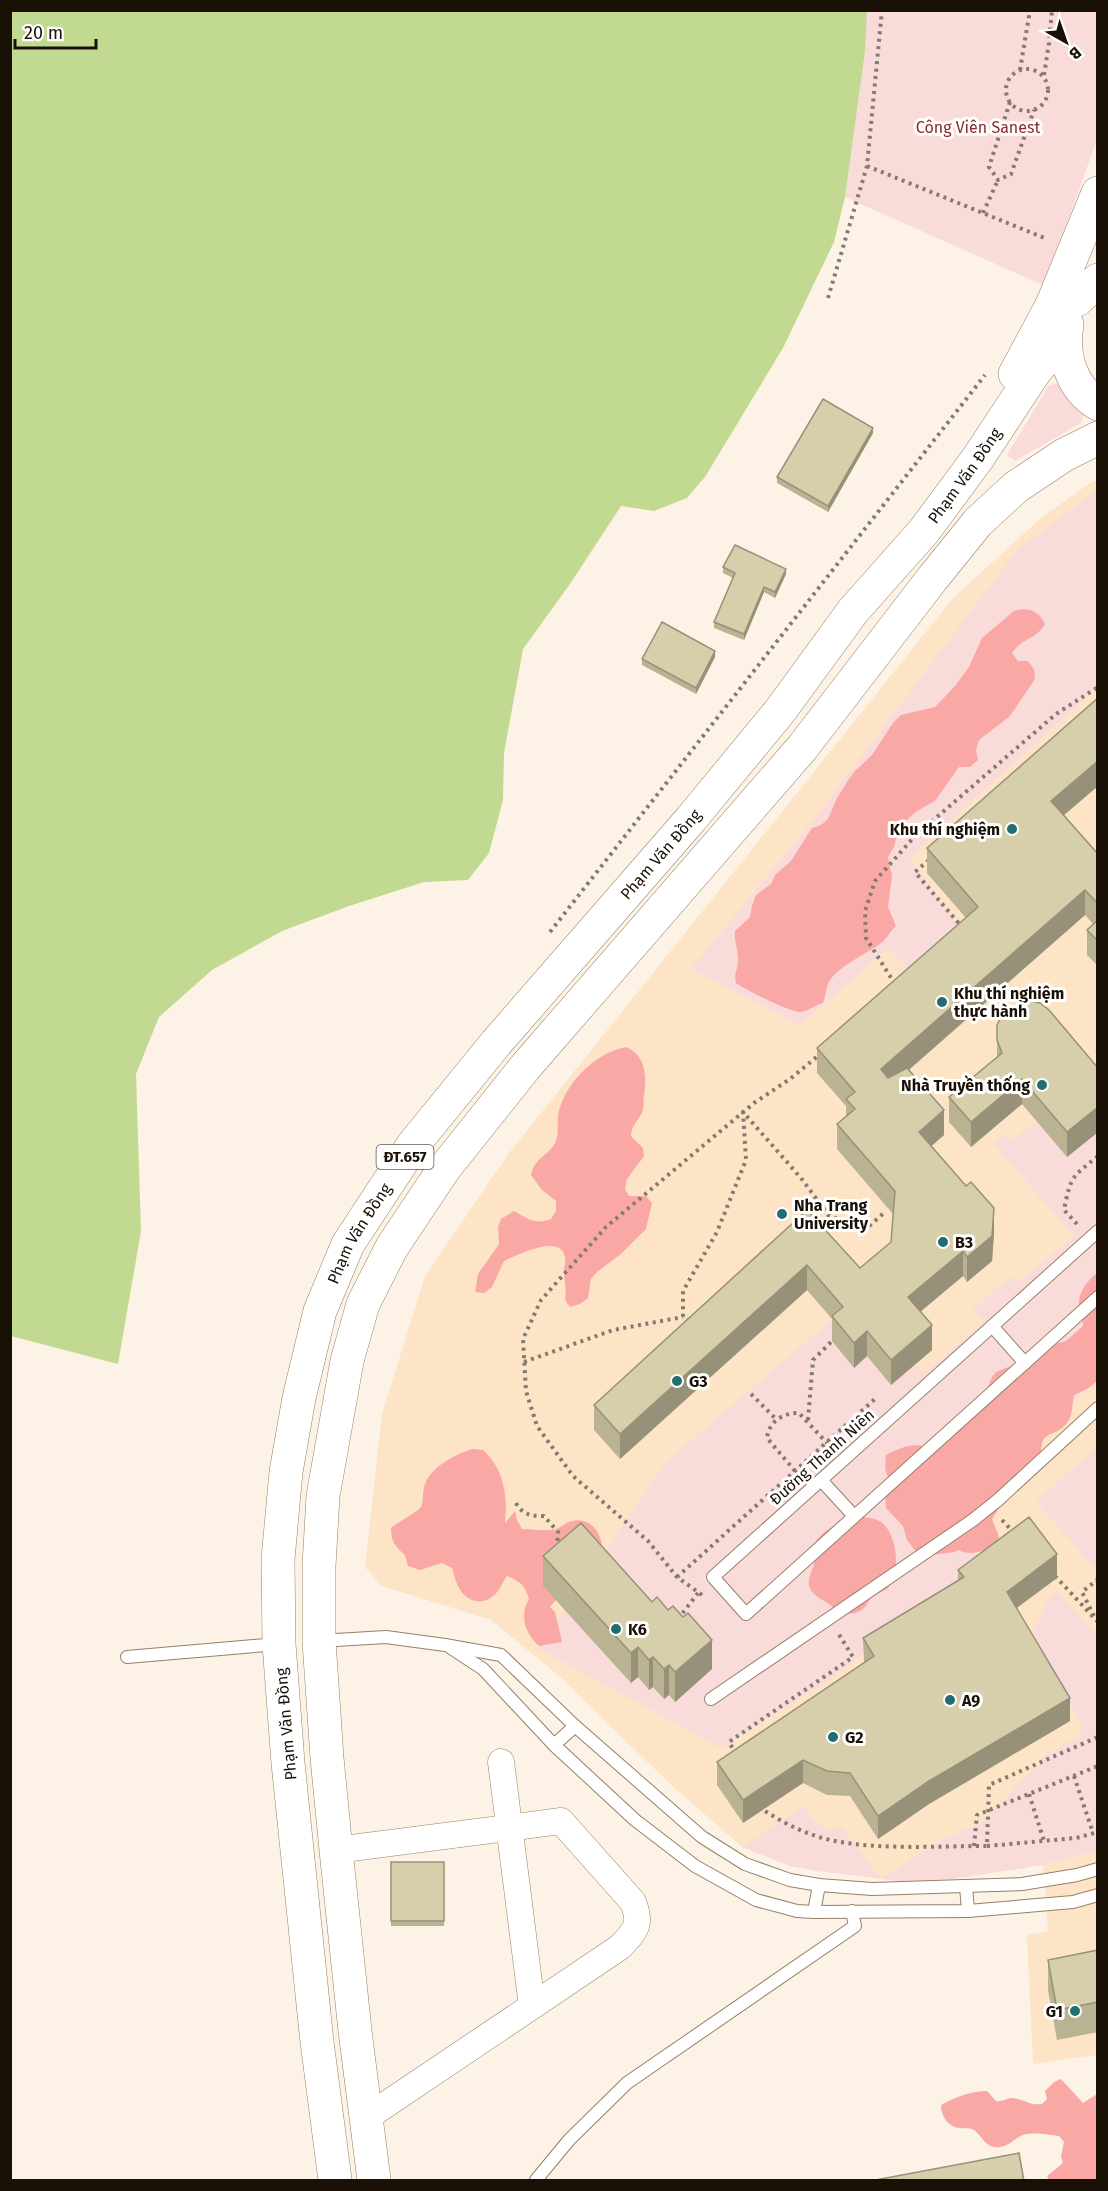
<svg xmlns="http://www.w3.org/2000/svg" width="1108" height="2191" viewBox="0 0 1108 2191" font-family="'Fira Sans',sans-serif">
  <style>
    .built { fill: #fde4c7 }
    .green { fill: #f9dbda }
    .forest { fill: #faa8a6 }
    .water { fill: #c2d991 }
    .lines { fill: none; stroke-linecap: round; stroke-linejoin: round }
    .lane-casing { stroke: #978064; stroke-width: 14 }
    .street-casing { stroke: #978064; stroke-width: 27 }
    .primary-casing { stroke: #978064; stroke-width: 34 }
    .path { stroke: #847b70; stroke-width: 4; stroke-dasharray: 3 4.5; stroke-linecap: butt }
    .lane { stroke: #fff; stroke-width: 12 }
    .street { stroke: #fff; stroke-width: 26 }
    .primary { stroke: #fff; stroke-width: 33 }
    .wall { fill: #b9b293 }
    .shaded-wall { fill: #969178 }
    .building { fill: #d7cfab; stroke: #969178; stroke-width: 1.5 }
    .poi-dot { fill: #216d70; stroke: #fff; stroke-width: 2 }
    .labels { text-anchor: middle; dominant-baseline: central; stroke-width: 6; stroke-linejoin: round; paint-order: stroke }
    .shield { fill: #fff; stroke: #5e5851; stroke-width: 1.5 }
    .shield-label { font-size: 15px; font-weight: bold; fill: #191006 }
    .park-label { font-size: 16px; fill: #882a30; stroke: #fff }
    .street-label { font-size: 16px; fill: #191006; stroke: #fff }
    .poi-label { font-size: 16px; font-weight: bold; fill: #191006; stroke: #fff; text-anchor: start }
  </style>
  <rect width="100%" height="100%" fill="#fdf2e6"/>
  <polygon class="built" points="1097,480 1097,2055 1033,2064 1027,1935 1048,1931 1043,1865 952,1879 898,1881 790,1866 742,1847 671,1785 558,1675 491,1620 382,1586 365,1567 382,1414 425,1276 509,1153 953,598 1040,519 1087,485"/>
  <g class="green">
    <polygon points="861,11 1097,11 1097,139 1045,286 845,197"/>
    <polygon points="1060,383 1084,412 1081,423 1015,461 1007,455 1049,385"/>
    <polygon points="1097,490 1097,688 909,858 968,936 921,983 889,948 800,1025 691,969 819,813 1017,550"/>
    <polygon points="1065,1097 1097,1132 1097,1379 945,1513 984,1566 870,1648 835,1676 721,1748 539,1649 665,1463 848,1306 908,1356 923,1374 984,1323 973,1309 1011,1276 1018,1283 1073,1236 994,1144 1005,1134 1012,1141"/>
    <polygon points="1097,1447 1097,1570 1036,1502"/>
    <polygon points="1057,1591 1097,1635 1097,1851 1043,1865 952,1879 898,1881 817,1871 790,1866 742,1847 804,1806 813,1820 826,1829 842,1828 881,1879 944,1838 981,1824 1047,1754 1079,1737 1082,1725 1031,1638 1048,1600"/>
  </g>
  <g class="forest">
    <path d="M1023 609C1035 610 1040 614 1045 624 1036 640 1023 637 1012 653L1018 661H1028L1034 669 1035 679 1010 716 979 740 976 750 978 760 970 767H959L935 801 917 811 900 826 894 847 888 857 892 876 888 907 896 926C890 931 887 939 881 943 865 955 842 964 830 980 826 986 826 996 823 1003 816 1005 808 1011 800 1012 792 1013 744 989 736 983 734 972 737 972 738 962 739 952 734 942 735 931L750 917 752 906 756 895 771 884 775 875 791 861 812 828 821 825 828 819 837 798 849 779 855 771 872 755 893 723 901 715 935 707 955 686 969 667 982 638 1014 611Z"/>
    <path d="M626 1047C646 1055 647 1077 644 1096 643 1101 644 1106 643 1110 639 1121 631 1125 631 1136L643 1148 644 1156 627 1179 625 1189 629 1196H646L652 1203 646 1229 621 1254 597 1272 591 1279 588 1298 580 1304 570 1307 565 1300C567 1289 564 1282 564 1272 564 1267 566 1262 565 1258 562 1232 517 1255 504 1261L492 1287 484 1293 475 1292 478 1274 499 1244 498 1227 501 1219 514 1211C528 1219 535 1225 551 1219L556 1211V1201L542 1190 531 1175C535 1157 547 1157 555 1143 560 1133 556 1122 559 1111 566 1082 597 1052 626 1047Z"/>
    <path d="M1097 1273V1381L1089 1388 1074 1395C1072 1405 1073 1415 1067 1423 1054 1440 1038 1427 1042 1459L1001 1505 992 1519 999 1537 996 1544C984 1552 971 1556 958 1550L955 1552 924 1556 917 1553 907 1540 903 1526 886 1508 885 1494 892 1483C884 1473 885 1467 886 1455 902 1447 920 1439 934 1453L957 1432 986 1392 992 1377 996 1372 1016 1364 1044 1347 1066 1341 1083 1326C1083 1318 1079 1313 1079 1306 1078 1292 1087 1281 1097 1273Z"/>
    <path d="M473 1449 483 1450C504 1469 508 1496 505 1523L515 1511 517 1520 522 1529C532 1529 542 1531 552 1530 558 1530 563 1524 569 1522 587 1515 600 1529 602 1546L550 1607 555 1612 562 1642 539 1646C525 1634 519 1615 529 1599 525 1585 520 1581 507 1576 502 1583 499 1592 493 1596 481 1607 464 1600 458 1586 455 1580 454 1574 452 1568L442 1563 420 1570 408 1566 405 1555C395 1547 391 1541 391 1528 397 1523 420 1510 421 1507 424 1500 422 1491 425 1484 431 1467 457 1453 473 1449Z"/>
    <path d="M858 1517C866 1517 875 1518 881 1522 897 1533 901 1572 889 1587 886 1591 878 1592 873 1596 869 1599 868 1604 865 1607 858 1615 848 1614 838 1613 830 1599 806 1598 809 1579 811 1571 815 1564 816 1556L813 1548C818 1530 842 1521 858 1517Z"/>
    <path d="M1061 2079 1083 2103 1097 2094V2180H1049L1047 2176 1063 2163 1061 2156 1064 2142 1059 2136C1049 2135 1029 2131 1021 2136 1014 2139 1009 2146 1000 2147 986 2149 983 2137 974 2130 968 2127 966 2129 960 2128 948 2127 941 2116 941 2105 955 2097 972 2091 987 2091L996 2101C1002 2102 1006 2099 1011 2098 1023 2098 1029 2106 1042 2104L1047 2099 1045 2091 1054 2082Z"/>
  </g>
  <polygon class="water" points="10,11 867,11 865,51 845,197 834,242 783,348 705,477 687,498 654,511 621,506 570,584 523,649 504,753 503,800 489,853 468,880 424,882 349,906 282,931 212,970 159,1017 136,1074 141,1231 118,1364 11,1336"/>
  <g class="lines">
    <g class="lane-casing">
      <g id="lane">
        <polyline points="1098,1231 713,1577 746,1614 1098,1297"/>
        <polyline points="992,1326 1025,1363"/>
        <polyline points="821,1480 854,1516"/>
        <polyline points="319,1641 386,1637 445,1645 501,1655 575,1726 702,1837 745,1864 790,1880 819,1885 872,1889 1022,1884 1077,1875 1098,1869"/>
        <polyline points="451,1648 483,1669 554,1745 635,1820 695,1866 756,1900 797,1911 814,1912 968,1911 1073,1902 1098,1895"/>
        <polyline points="127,1657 278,1644"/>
        <polyline points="711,1699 973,1520 998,1500 1098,1408"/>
        <polyline points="554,1745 575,1726"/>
        <polyline points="966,1886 968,1911"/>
        <polyline points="814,1912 819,1885"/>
        <polyline points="536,2180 569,2140 627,2083 855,1926 852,1911"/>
      </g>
    </g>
    <g class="street-casing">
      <g id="street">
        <polyline points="501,1762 532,2006"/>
        <path d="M336 1850 561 1821 633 1902C642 1925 636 1930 620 1947L366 2118"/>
      </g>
    </g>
    <g class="primary-casing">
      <g id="primary">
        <polyline points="1077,300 1098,280"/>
        <path d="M1067 324C1062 354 1070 387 1098 404"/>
        <polyline points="1015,374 1052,305 1098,193"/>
        <path id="s1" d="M335 2180 317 2042 288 1763 279 1644 278 1559 286 1472 299 1398 320 1311 348 1244 413 1145 496 1043 691 819 780 711 853 611 924 531 978 458 1036 370 1065 337"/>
        <polyline points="374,2180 355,2031 336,1850 327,1758 319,1641 319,1566 323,1496 347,1361 363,1304 392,1247 444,1169 527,1065 802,748 932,579 978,522 1016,487 1064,455 1098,438"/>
      </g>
    </g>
    <g class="path">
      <circle cx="1027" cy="90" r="21"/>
      <polyline points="1020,70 1030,10"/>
      <polyline points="1044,75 1049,43 1052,10"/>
      <polyline points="1010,102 989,167 998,180 1011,174 1034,110"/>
      <polyline points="867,166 1047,239"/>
      <polyline points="983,213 998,180"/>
      <polyline points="828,298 867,166 882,10"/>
      <polyline points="929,860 915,872 961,926"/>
      <polyline points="550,932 985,375"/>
      <polyline points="895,984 866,938 865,911 875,881 915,836 1056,714 1098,687"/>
      <path d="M1077 1224 1064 1210C1071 1176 1071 1178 1098 1156"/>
      <polyline points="689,1321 683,1317 683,1291 717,1232 746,1160 743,1112 801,1178 829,1216 867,1228 885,1212"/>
      <polyline points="524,1362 613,1330 683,1317"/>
      <polyline points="751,1394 776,1419"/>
      <polyline points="808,1420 813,1360 835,1338"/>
      <path d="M795 1471 767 1438C769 1421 783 1413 799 1413L827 1443"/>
      <path d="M516 1503C523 1515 531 1516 544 1516L558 1532 557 1548"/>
      <polyline points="1002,1520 1015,1534"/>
      <polyline points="1055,1576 1098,1622"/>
      <polyline points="677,1577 876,1398"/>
      <polyline points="702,1595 677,1577 648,1541 573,1476 537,1426 526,1391 523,1339 541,1300 606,1227 754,1103 790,1079 819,1055"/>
      <polyline points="1094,1616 1082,1592 1097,1580 1098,1582"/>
      <polyline points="678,1619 698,1593"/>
      <polyline points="736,1754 729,1742 853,1657 838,1633"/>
      <polyline points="1074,1776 1093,1833"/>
      <polyline points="1029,1794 1044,1841"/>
      <path d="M759 1807C781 1822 808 1836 835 1841 881 1850 939 1846 987 1846L989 1785 1098 1737"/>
      <polyline points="974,1846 977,1815 1098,1766"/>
      <polyline points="987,1846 1076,1838 1098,1832"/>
    </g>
    <use href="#lane" class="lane"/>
    <use href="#street" class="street"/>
    <use href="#primary" class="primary"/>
  </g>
  <g class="wall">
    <polygon points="873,433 828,512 777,483 777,477"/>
    <polygon points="723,567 786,574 775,598 764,592 744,640 714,628 714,622 733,578 723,573"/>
    <polygon points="715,657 696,694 642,665 642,659"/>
    <polygon points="1098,698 1098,786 1064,815 1098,854 1098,966 1087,955 1087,930 1093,924 1085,915 909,1070 944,1135 931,1146 994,1233 992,1261 967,1282 963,1276 920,1312 932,1350 891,1385 867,1356 854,1368 832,1341 832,1319 807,1290 620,1459 594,1430 594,1405 807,1210 860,1268 891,1242 893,1214 837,1149 837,1124 846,1117 846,1106 817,1073 817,1048 966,918 927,873 927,848"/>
    <polygon points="997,1025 1098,1068 1098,1132 1067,1157 1022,1104 971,1147 949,1122 949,1097 997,1057"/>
    <polygon points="543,1556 712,1669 675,1702 669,1695 664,1699 653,1687 649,1690 638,1677 631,1683 543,1586"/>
    <polygon points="958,1570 1057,1578 1017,1608 1070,1721 929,1804 878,1839 850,1796 827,1795 803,1783 743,1823 717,1785 717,1762 864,1662 863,1638 958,1581"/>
    <rect x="391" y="1862" width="53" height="64"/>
    <polygon points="1098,1950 1098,2032 1057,2040 1048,1990 1048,1960"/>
  </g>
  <g class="shaded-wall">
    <polygon points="873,428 873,433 828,512 828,506"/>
    <polygon points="786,569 786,574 775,598 775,592"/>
    <polygon points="764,587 764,592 744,640 744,634"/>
    <polygon points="715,651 715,657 696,694 696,688"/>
    <polygon points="1098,761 1098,786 1051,826 1051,801"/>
    <polygon points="1085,890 1085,915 881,1094 881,1069"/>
    <polygon points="1022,1079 1022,1104 971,1147 971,1122"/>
    <polygon points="1098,1107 1098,1132 1067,1157 1067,1132"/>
    <polygon points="944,1110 944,1135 919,1157 919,1132"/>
    <polygon points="994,1208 994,1233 992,1261 967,1282 967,1257"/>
    <polygon points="963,1251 963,1276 908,1322 908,1297"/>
    <polygon points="807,1265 807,1290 620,1459 620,1434"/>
    <polygon points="932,1325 932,1350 891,1385 891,1360"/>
    <polygon points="867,1331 867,1356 854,1368 854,1343"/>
    <polygon points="1057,1554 1057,1578 1007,1615 1007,1592"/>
    <polygon points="712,1640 712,1669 675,1702 675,1672"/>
    <polygon points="638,1647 638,1677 631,1683 631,1653"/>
    <polygon points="653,1657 653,1687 649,1690 649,1660"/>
    <polygon points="669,1665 669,1695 664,1699 664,1669"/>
    <polygon points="1070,1698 1070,1721 929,1804 878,1839 878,1816 929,1781"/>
    <polygon points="803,1760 803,1783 743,1823 743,1800"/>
  </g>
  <g class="building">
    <polygon points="823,399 873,428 828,506 777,477"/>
    <polygon points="735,545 786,569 775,592 764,587 744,634 714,622 735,573 723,567"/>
    <polygon points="662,622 715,651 696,688 642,659"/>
    <polygon points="1098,698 1098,761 1051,801 1098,854 1098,904 1085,890 881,1069 888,1078 907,1068 944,1110 919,1132 966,1186 971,1182 994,1208 992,1236 967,1257 963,1251 908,1297 932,1325 891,1360 867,1331 854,1343 832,1316 843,1307 807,1265 620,1434 594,1405 807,1210 860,1268 891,1242 895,1191 837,1124 855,1109 846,1099 855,1092 817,1048 978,907 927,848"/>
    <polygon points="1098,920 1098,941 1087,930"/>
    <polygon points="1032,1001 1040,1003 1049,1010 1098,1068 1098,1107 1067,1132 1022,1079 971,1122 949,1097 1002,1053 997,1040 997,1025 1000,1019 1010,1009 1021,1003"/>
    <polygon points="1029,1517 1057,1554 1007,1592 1070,1698 929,1781 878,1816 850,1773 827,1771 803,1760 743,1800 717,1762 874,1656 863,1638 964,1577 958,1570"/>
    <polygon points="581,1523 652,1602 657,1597 668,1610 673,1606 683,1617 688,1613 712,1640 675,1672 669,1665 664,1669 653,1657 649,1660 638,1647 631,1653 543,1556"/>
    <rect x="391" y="1862" width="53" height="59"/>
    <polygon points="1098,1950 1098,2002 1057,2010 1048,1960"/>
    <polygon points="1019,2153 1024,2181 870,2181"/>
  </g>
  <g class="poi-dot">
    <circle cx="1012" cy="829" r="6"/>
    <circle cx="942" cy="1002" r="6"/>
    <circle cx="1042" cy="1085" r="6"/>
    <circle cx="782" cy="1214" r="6"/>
    <circle cx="943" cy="1242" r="6"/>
    <circle cx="677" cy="1381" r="6"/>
    <circle cx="616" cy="1629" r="6"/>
    <circle cx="950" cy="1700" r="6"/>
    <circle cx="833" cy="1737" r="6"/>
    <circle cx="1075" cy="2011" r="6"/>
  </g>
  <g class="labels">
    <rect class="shield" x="376.5" y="1145" width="57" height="24" rx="4.5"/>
    <g class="shield-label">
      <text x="405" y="1157">ĐT.657</text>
    </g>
    <g class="park-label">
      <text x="978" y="127">Công Viên Sanest</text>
    </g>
    <g class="street-label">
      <text stroke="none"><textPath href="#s1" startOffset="1935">Phạm Văn Đồng</textPath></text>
      <text stroke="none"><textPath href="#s1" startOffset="1449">Phạm Văn Đồng</textPath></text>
      <text stroke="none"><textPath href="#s1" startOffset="963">Phạm Văn Đồng</textPath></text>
      <text transform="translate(822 1457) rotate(-42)">Đường Thanh Niên</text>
      <text transform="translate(286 1724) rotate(-95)">Phạm Văn Đồng</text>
    </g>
    <g class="poi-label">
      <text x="1000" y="829" text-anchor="end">Khu thí nghiệm</text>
      <text x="954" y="993">Khu thí nghiệm<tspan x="954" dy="18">thực hành</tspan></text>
      <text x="1030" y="1085" text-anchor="end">Nhà Truyền thống</text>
      <text x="794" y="1205">Nha Trang<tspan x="794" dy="18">University</tspan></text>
      <text x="955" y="1242">B3</text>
      <text x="689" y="1381">G3</text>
      <text x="628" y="1629">K6</text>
      <text x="962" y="1700">A9</text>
      <text x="845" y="1737">G2</text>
      <text x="1063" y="2011" text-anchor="end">G1</text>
    </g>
  </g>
  <rect width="1108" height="2191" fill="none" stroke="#191006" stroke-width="24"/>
  <g transform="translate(1066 42) rotate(140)" stroke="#ffffff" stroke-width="4.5" paint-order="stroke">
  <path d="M0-4.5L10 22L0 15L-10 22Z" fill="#191006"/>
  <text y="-9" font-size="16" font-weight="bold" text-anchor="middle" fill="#191006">B</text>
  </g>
  <path d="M15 39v9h81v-9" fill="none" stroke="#191006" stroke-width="3"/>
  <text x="24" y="39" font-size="18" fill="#191006" stroke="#ffffff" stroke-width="4.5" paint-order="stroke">20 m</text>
</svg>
